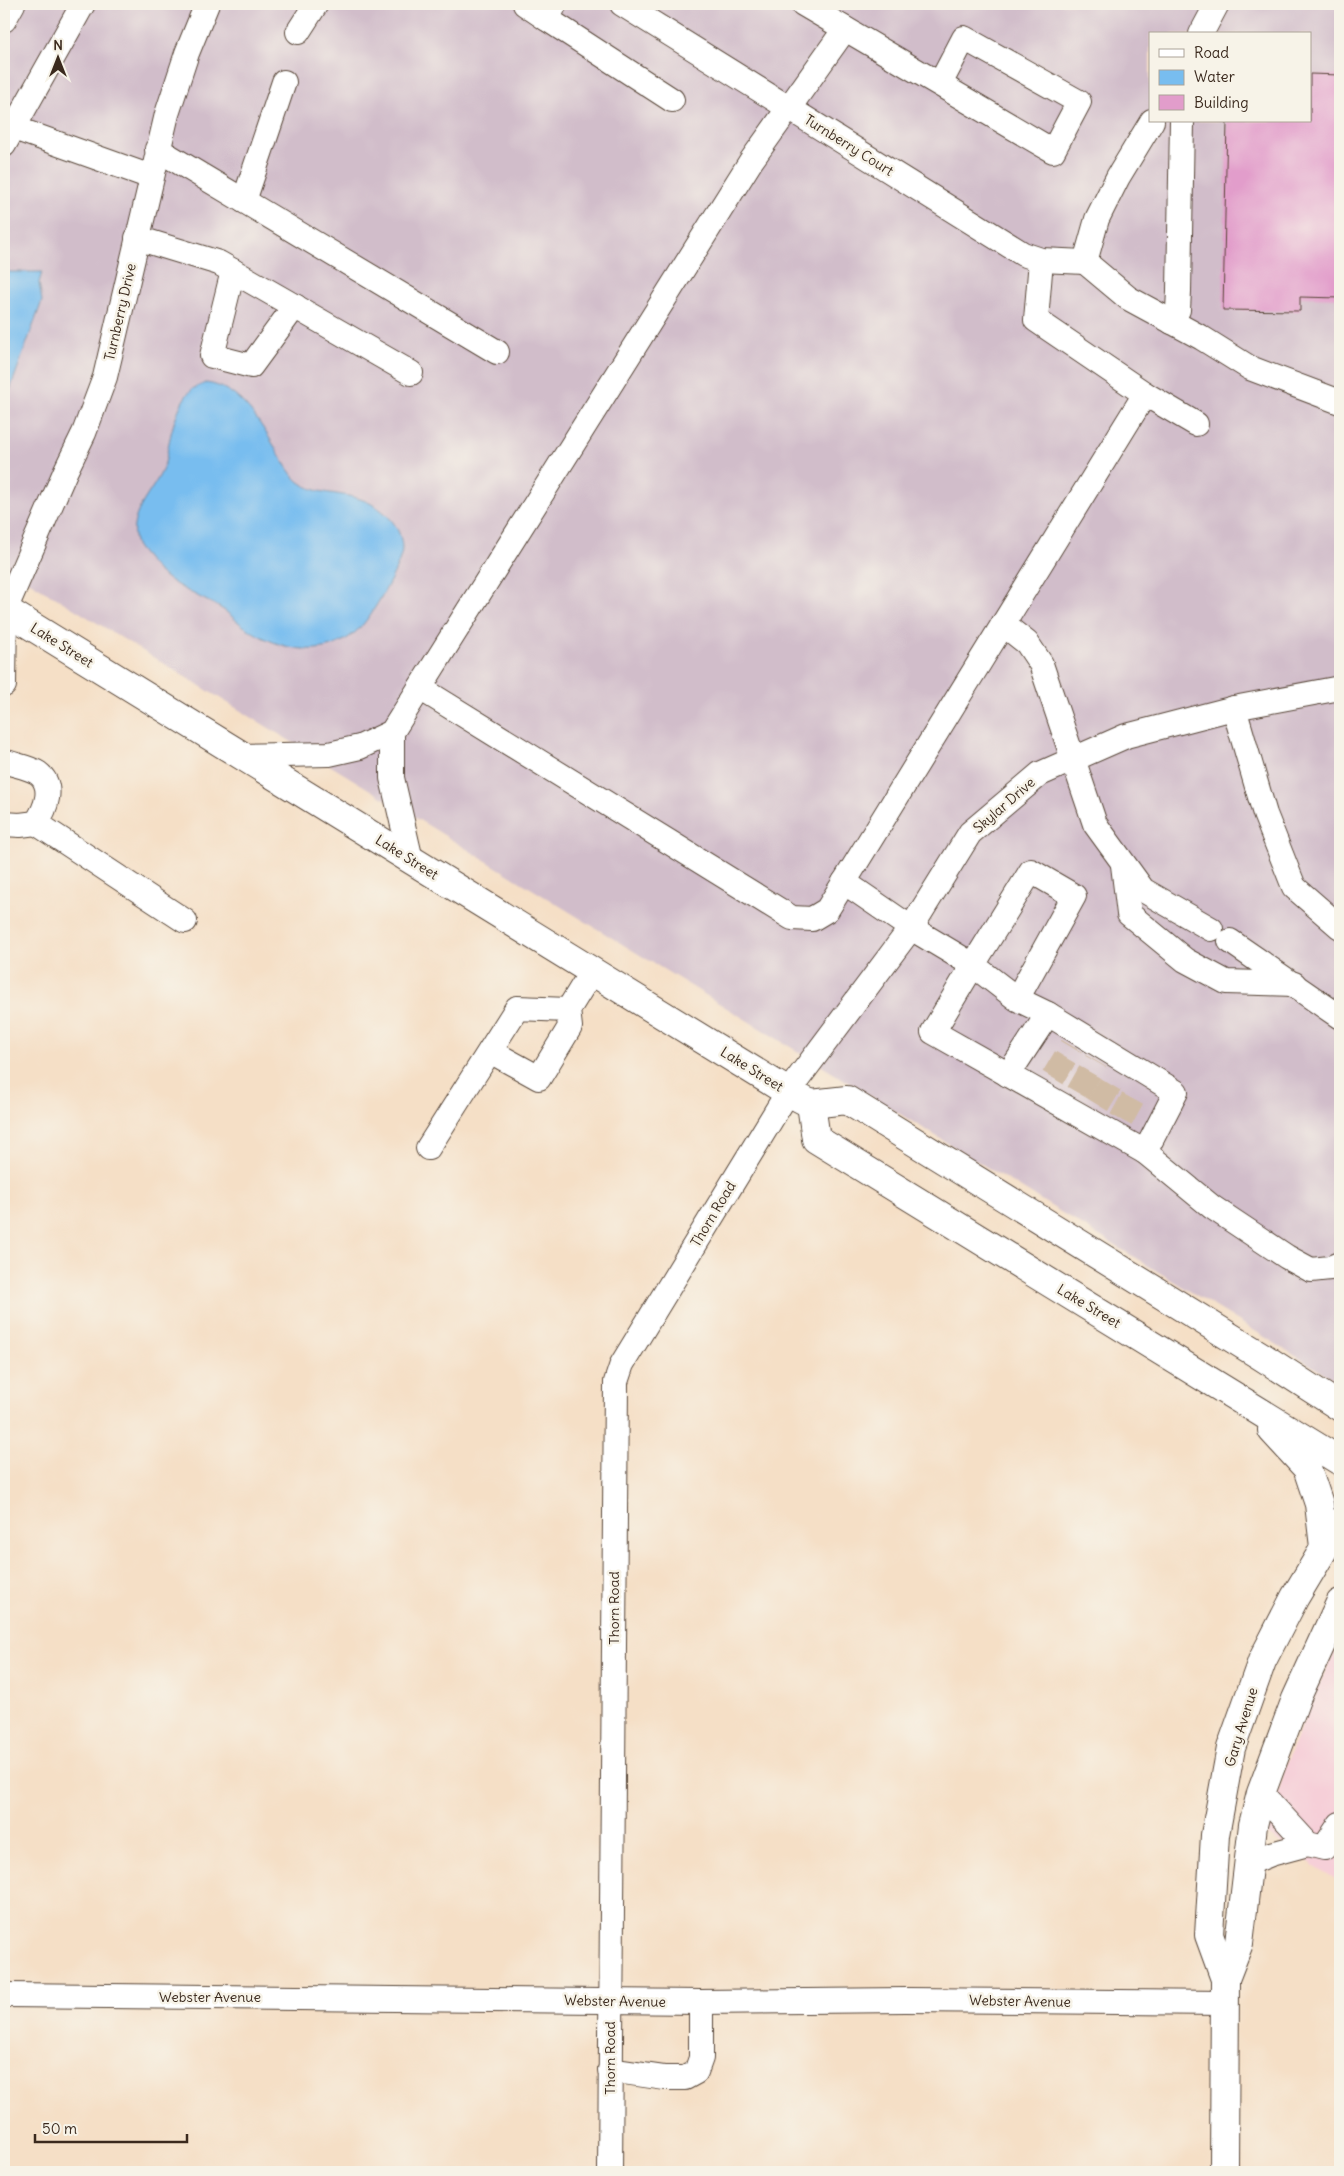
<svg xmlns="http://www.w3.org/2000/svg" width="1344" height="2176" viewBox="0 0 1344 2176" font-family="Delius,sans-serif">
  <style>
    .built { fill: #f6cfd8 }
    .industrial { fill: #d1bdca; fill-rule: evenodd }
    .water { fill: #78bdef; stroke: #5a7486 }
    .building { fill: #e29dcb }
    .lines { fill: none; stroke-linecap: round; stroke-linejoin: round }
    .minor-tunnel { stroke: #d0bba4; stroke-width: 24; stroke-dasharray: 24 12; stroke-linecap: butt }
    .minor-casing { stroke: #574537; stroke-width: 26 }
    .major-casing { stroke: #574537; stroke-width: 30 }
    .minor { stroke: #fff; stroke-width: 24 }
    .major { stroke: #fff; stroke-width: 28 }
    .labels { text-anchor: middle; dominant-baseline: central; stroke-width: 5; stroke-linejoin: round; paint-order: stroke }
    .street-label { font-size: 14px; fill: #3b2a1e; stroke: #f7f3e8 }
  </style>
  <rect width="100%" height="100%" fill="#f7f3e8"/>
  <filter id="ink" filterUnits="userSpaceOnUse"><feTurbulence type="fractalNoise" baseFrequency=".02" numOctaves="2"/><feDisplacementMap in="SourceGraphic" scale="10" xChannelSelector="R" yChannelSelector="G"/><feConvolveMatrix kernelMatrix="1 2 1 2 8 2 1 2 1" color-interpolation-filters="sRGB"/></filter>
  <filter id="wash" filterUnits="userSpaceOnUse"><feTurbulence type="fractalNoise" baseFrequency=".0096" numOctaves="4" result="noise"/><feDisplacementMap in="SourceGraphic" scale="20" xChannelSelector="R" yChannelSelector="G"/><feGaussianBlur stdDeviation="1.12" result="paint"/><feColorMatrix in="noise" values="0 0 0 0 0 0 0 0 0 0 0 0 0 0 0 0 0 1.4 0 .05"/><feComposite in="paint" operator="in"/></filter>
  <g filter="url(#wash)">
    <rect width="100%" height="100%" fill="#f5dfc6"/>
    <polygon class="built" points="1340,1641 1340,1882 1267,1835 1286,1764 1315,1693"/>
    <path class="industrial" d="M4 4H1340V1383L4 566ZM1150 34H1310V121H1150Z"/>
    <g class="water">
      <polygon points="4,272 42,272 39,283 42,301 4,406"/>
      <path d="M206 383C241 387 262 426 279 454 284 463 290 474 298 481 314 495 341 492 360 499 381 506 402 524 402 549 401 565 378 604 368 618 336 663 283 654 242 625 234 619 228 612 219 607 191 592 167 584 146 558 143 554 138 549 136 545 124 511 160 488 166 459 169 440 177 399 194 388 198 386 202 385 206 383Z"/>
    </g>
    <g id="blocks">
      <polygon class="building" points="1310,74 1340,75 1340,298 1300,297 1300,311 1223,310 1227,121 1310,121"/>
    </g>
  </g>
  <g filter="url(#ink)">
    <use href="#blocks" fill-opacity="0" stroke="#574537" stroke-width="1"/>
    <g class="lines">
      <g class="minor-tunnel">
        <polyline points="1053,1078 1072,1046"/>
        <polyline points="1078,1093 1096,1061"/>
        <polyline points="1098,1105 1116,1075"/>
        <polyline points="1121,1120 1138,1089"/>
      </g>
      <g class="minor-casing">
        <g id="minor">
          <polyline points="525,4 547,19 555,4"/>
          <polyline points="622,4 1023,254 1041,260 1085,262"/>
          <path d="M803 4C886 53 970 102 1053 151L1079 102 964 38 940 84"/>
          <polyline points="547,19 672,100"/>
          <polyline points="4,20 13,4"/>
          <polyline points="298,32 316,4"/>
          <polyline points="1201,34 1217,4"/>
          <polyline points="4,121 14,128 151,177"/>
          <polyline points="4,145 83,4"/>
          <polyline points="157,149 497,352"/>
          <polyline points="244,201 284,82"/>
          <polyline points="137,238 219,263 411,373"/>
          <polyline points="1085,262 1128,298 1202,338 1250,368 1340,402"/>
          <polyline points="1085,262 1097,219 1118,177 1152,121"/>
          <polyline points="233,271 212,356 251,366 295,306"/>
          <polyline points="1172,322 1178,310 1179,291 1182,121"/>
          <polyline points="1145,394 1196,424"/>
          <polyline points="1003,624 1027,643 1041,664 1095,824 1143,890 1211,929"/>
          <polyline points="4,685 5,610 66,470 84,433 105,377 167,114 187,53 207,4"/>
          <polyline points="420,688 792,918 812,919 827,910 1145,394 1036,320 1041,260"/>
          <polyline points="1234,708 1265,814 1294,887 1340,927"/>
          <polyline points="392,732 392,778 411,860"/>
          <polyline points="242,756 329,754 360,747 392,732 751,161 845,29"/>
          <path d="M4 761C14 765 29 767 38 773 55 786 46 809 36 823L20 825 4 824"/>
          <polyline points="36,823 185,921"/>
          <polyline points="1123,865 1129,914 1185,960 1226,982 1294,984"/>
          <polyline points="844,882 911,928 973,965 933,1032 1145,1152 1212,1207 1287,1257 1311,1270 1330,1268 1340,1264"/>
          <polyline points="1230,941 1340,1017"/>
          <polyline points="1017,999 973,965 1031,871 1074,896 1017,999 1048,1014 1176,1092 1145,1152"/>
          <polyline points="490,1051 539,1078 570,1027 568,1010"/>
          <polyline points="1008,1075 1048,1014"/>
          <polyline points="428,1148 517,1008 568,1010 592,971"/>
          <polyline points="1261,1793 1308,1844 1324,1848 1340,1824"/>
          <polyline points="1249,1863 1271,1854 1308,1844"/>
          <polyline points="4,1995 701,2002 906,2000 1226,2003"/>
          <polyline points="610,2070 665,2078 685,2078 696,2072 701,2058 701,2002"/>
          <polyline points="610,2172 616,1382 622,1364 788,1092 911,928 970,833 1040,774 1126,736 1234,708 1340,688"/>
        </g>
      </g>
      <g class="major-casing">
        <g id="major">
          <polyline points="4,609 788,1092 811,1104 847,1100 1261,1356 1340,1407"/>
          <polyline points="811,1104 816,1139 1340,1461"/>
          <polyline points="1272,1430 1307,1468 1319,1504 1324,1547"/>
          <polyline points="1225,1979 1239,1943 1253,1825 1261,1793 1296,1699 1340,1603"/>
          <polyline points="1224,2172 1225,1979 1209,1935 1215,1835 1231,1748 1262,1661 1295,1597 1340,1522"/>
        </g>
      </g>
      <use href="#minor" class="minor"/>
      <use href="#major" class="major"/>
    </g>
  </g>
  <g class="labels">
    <g class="street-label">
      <text transform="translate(849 145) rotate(32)">Turnberry Court</text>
      <text transform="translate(120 312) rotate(-77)">Turnberry Drive</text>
      <text transform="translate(62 645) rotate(32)">Lake Street</text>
      <text transform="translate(1004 805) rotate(-41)">Skylar Drive</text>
      <text transform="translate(407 857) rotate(32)">Lake Street</text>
      <text transform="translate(752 1069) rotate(32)">Lake Street</text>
      <text transform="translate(713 1214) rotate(-59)">Thorn Road</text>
      <text transform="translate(1089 1306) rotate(31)">Lake Street</text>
      <text transform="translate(614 1608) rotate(-90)">Thorn Road</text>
      <text transform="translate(1241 1727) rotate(-73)">Gary Avenue</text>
      <text x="210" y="1997">Webster Avenue</text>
      <text transform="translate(615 2001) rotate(1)">Webster Avenue</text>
      <text transform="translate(1020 2001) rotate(1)">Webster Avenue</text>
      <text transform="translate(610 2058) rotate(-90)">Thorn Road</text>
    </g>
  </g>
  <rect width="1344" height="2176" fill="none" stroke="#f7f3e8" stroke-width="20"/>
  <rect x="1149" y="32" width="162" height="90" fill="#f7f3e8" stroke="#aca397"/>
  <rect x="1159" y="49" width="25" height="8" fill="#ffffff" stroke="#aca397"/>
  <text x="1194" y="58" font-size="15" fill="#3b2a1e">Road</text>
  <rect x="1159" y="70" width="25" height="15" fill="#78bdef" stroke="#aca397"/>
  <text x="1194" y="82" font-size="15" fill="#3b2a1e">Water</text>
  <rect x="1159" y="95" width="25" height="15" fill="#e29dcb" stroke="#aca397"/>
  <text x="1194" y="108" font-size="15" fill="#3b2a1e">Building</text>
  <g transform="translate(58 58)" stroke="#f7f3e8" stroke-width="4" paint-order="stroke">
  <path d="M0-4L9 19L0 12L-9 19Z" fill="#3b2a1e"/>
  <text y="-8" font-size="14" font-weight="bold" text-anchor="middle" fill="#3b2a1e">N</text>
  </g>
  <path d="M35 2134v8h152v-8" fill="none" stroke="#3b2a1e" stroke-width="2.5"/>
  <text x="42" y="2134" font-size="15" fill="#3b2a1e" stroke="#f7f3e8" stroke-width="4" paint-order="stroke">50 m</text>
</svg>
